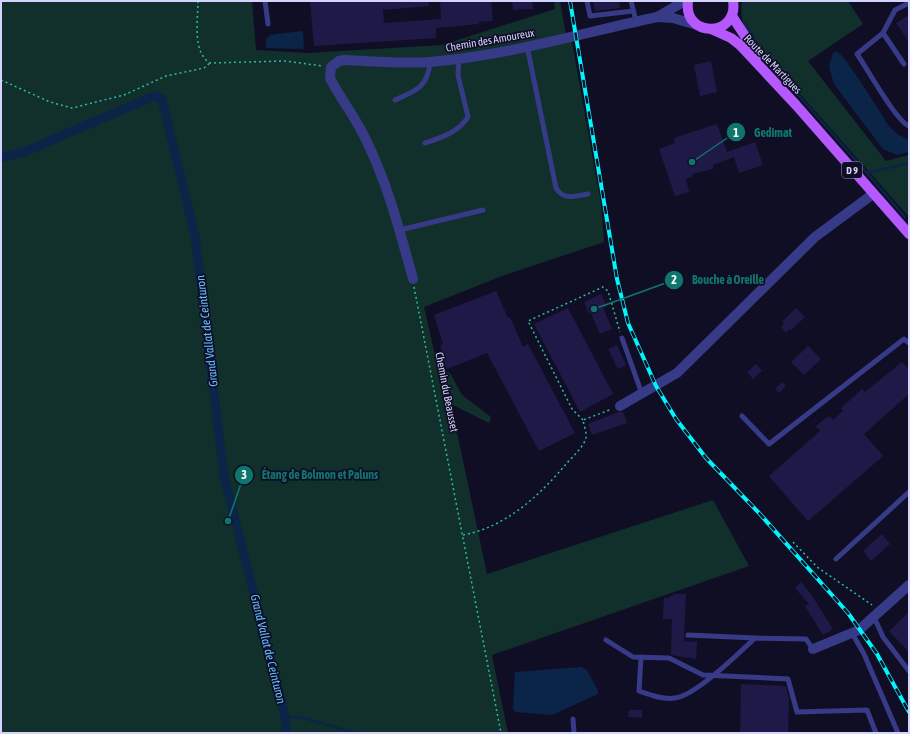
<svg xmlns="http://www.w3.org/2000/svg" width="910" height="734" viewBox="0 0 910 734" font-family="'Asap Condensed',sans-serif">
  <style>
    .green { fill: #11302c }
    .water { fill: #0a2548 }
    .lines { fill: none; stroke-linecap: round; stroke-linejoin: round }
    .stream { stroke: #0a2548; stroke-width: 2.5 }
    .canal { stroke: #0a2548; stroke-width: 9 }
    .building { fill: #1f1947 }
    .path { stroke: #2bbba8; stroke-width: 1.5; stroke-dasharray: 2 3; stroke-linecap: butt }
    .service { stroke: #373a86; stroke-width: 5 }
    .minor { stroke: #373a86; stroke-width: 10 }
    .primary { stroke: #b559ff; stroke-width: 10 }
    .rail-casing { stroke: #00f6fd; stroke-width: 4 }
    .rail { stroke: #100e25; stroke-width: 2.5; stroke-dasharray: 8; stroke-linecap: butt }
    .labels { text-anchor: middle; dominant-baseline: central; stroke-width: 3.5; stroke-linejoin: round; paint-order: stroke }
    .shield { fill: #100e25; stroke: #9997be; stroke-width: 1 }
    .shield-label { font-size: 10px; font-weight: bold; fill: #d4d2ff }
    .street-label { font-size: 11px; fill: #d4d2ff; stroke: #100e25 }
    .water-label { font-size: 12px; font-style: italic; fill: #60c1ff; stroke: #100e25 }
    .leader { fill: none; stroke: #0f766e; stroke-width: 1.5 }
    .callout-dot { fill: #0f766e; stroke: #100e25; stroke-width: 1.5 }
    .mark-label { font-size: 12px; text-anchor: middle; font-weight: bold; fill: #fff }
    .callout-label { font-size: 12px; text-anchor: middle; font-weight: bold; fill: #0f766e; stroke: #100e25; stroke-width: 3.5; stroke-linejoin: round; paint-order: stroke }
  </style>
  <rect width="100%" height="100%" fill="#100e25"/>
  <g class="green">
    <polygon points="1,1 252,1 256,50 308,53 442,45 555,9 554,1 560,1 566,35 572,42 601,204 604,242 502,276 424,307 438,368 450,373 462,395 491,417 489,423 451,404 487,574 713,500 749,566 492,655 508,733 1,733"/>
    <path d="M742 1H848L863 24 808 61 886 161 909 155V217L755 43C743 26 740 22 742 1Z"/>
  </g>
  <g class="water">
    <polygon points="301,31 303,33 304,49 266,48 266,39 270,35"/>
    <path d="M836 51C845 54 881 114 889 126L897 134 909 140V152L897 155 883 149 834 84 829 67 833 53Z"/>
    <polygon points="581,667 587,670 598,691 598,694 552,715 515,712 513,709 515,672"/>
  </g>
  <g class="lines">
    <g class="stream">
      <polyline points="745,23 765,57 867,173 909,163"/>
      <polyline points="867,173 905,217"/>
      <polyline points="285,716 303,718 356,733"/>
    </g>
    <polyline class="canal" points="1,158 24,152 154,96 162,99 195,236 224,476 285,716 286,733"/>
  </g>
  <g class="building">
    <polygon points="310,1 428,1 429,6 383,10 384,23 441,19 440,1 491,1 493,21 478,22 479,24 436,28 436,38 314,46"/>
    <polygon points="512,1 532,1 533,9 513,10"/>
    <polygon points="593,1 619,1 620,8 595,11"/>
    <polygon points="909,15 909,42 896,23"/>
    <polygon points="711,61 717,92 700,96 694,65"/>
    <polygon points="717,124 727,152 755,142 763,165 739,173 734,157 713,165 713,169 692,174 693,176 686,179 689,192 675,196 659,149 675,143 674,138"/>
    <polygon points="496,291 508,318 510,317 523,347 528,344 575,433 539,451 487,353 447,369 443,360 445,359 440,345 443,344 434,315"/>
    <polygon points="601,294 607,306 603,308 612,329 600,334 591,313 589,314 584,302"/>
    <polygon points="568,308 613,394 580,412 534,324"/>
    <polygon points="796,308 805,317 790,331 789,329 786,333 781,327 784,324 782,322"/>
    <polygon points="617,345 626,365 618,369 608,349"/>
    <polygon points="808,346 821,359 804,375 791,362"/>
    <polygon points="902,362 909,370 909,394 864,434 883,456 808,521 769,476 820,431 816,426 822,421 830,416 833,420 843,411 841,408 862,389 865,392"/>
    <polygon points="756,364 762,371 753,379 747,372"/>
    <polygon points="782,382 786,386 779,393 775,389"/>
    <polygon points="619,412 623,412 627,423 592,435 588,424"/>
    <polygon points="882,534 890,544 871,561 863,551"/>
    <polygon points="801,582 811,594 833,629 823,635 805,606 809,604 795,588"/>
    <polygon points="673,594 686,594 684,641 697,642 696,659 671,655 672,619 663,619 664,598 670,598 670,596 673,596"/>
    <polygon points="909,612 909,652 889,631"/>
    <polygon points="741,684 786,686 789,699 788,733 740,733"/>
    <polygon points="629,710 642,710 642,718 628,717"/>
  </g>
  <g class="lines">
    <g class="path">
      <path d="M198 1C198 20 192 52 210 63L285 61 323 66"/>
      <polyline points="1,80 50,102 72,108 124,95 166,76 204,68 210,63"/>
      <polyline points="414,287 501,733"/>
      <polyline points="583,420 572,409 528,321 603,287 608,291 620,332"/>
      <path d="M463 535C506 527 539 496 567 463 573 456 583 448 586 438 587 433 584 426 583 420L612 409"/>
      <polyline points="793,542 817,567 872,605"/>
    </g>
    <g class="service">
      <polyline points="265,1 268,24"/>
      <polyline points="587,1 590,16 633,11"/>
      <polyline points="631,1 636,21"/>
      <path d="M909 3 895 10 883 33 857 54C867 68 896 121 909 126"/>
      <polyline points="883,33 904,64"/>
      <path d="M527 46 556 188C564 201 575 196 588 194"/>
      <path d="M395 100C416 91 428 87 430 62"/>
      <path d="M425 143C440 138 459 132 468 117L458 75 459 58"/>
      <polyline points="400,230 483,210"/>
      <polyline points="622,338 642,394"/>
      <polyline points="742,416 769,444 904,339 909,343"/>
      <polyline points="836,559 909,492"/>
      <polyline points="874,617 883,637 909,671"/>
      <polyline points="852,633 864,654 898,733"/>
      <polyline points="688,635 755,638"/>
      <polyline points="606,640 633,657 669,658 703,675 788,679 797,712 867,710 876,733"/>
      <path d="M641 657 639 691C650 695 664 700 675 698 695 696 739 653 755 638L806 639 813 649"/>
      <polyline points="573,719 574,733"/>
    </g>
    <g class="minor">
      <polyline points="685,1 657,17 673,18 697,25"/>
      <path d="M413 279C400 232 388 185 367 142 357 119 341 100 330 78L331 67 339 61 344 60C372 61 401 64 429 62 506 56 582 33 657 17"/>
      <polyline points="620,406 677,373 815,237 873,194"/>
      <polyline points="813,649 859,630 909,585"/>
    </g>
    <g class="primary">
      <path d="M688 1C683 39 739 37 733 1"/>
      <polyline points="732,16 758,56"/>
      <polyline points="711,29 731,38 740,45 796,105 909,234"/>
    </g>
    <g class="rail-casing">
      <polyline id="rail" points="570,1 617,279 628,323 656,386 676,419 706,458 759,513 848,613 877,654 909,712"/>
    </g>
    <use href="#rail" class="rail"/>
  </g>
  <g class="labels">
    <rect class="shield" x="842" y="162" width="20" height="16" rx="3"/>
    <g class="shield-label">
      <text x="852" y="170">D 9</text>
    </g>
    <g class="street-label">
      <text transform="translate(490 40) rotate(-10)">Chemin des Amoureux</text>
      <text transform="translate(773 64) rotate(46)">Route de Martigues</text>
      <text transform="translate(447 392) rotate(79)">Chemin du Beausset</text>
    </g>
    <g class="water-label">
      <text transform="translate(207 331) rotate(-97)">Grand Vallat de Ceinturon</text>
      <text transform="translate(268 649) rotate(76)">Grand Vallat de Ceinturon</text>
    </g>
  </g>
  <path class="leader" d="M692 162L736 132M594 309L674 280M228 521L244 475"/>
  <g class="callout-dot">
    <circle cx="692" cy="162" r="4"/>
    <circle cx="594" cy="309" r="4"/>
    <circle cx="228" cy="521" r="4"/>
    <circle cx="736" cy="132" r="10"/>
    <circle cx="674" cy="280" r="10"/>
    <circle cx="244" cy="475" r="10"/>
  </g>
  <g class="mark-label">
    <text x="736" y="137">1</text>
    <text x="674" y="284">2</text>
    <text x="244" y="479">3</text>
  </g>
  <g class="callout-label">
    <text x="773" y="137">Gedimat</text>
    <text x="728" y="284">Bouche à Oreille</text>
    <text x="320" y="479">Étang de Bolmon et Paluns</text>
  </g>
  <rect width="910" height="734" fill="none" stroke="#d4d2ff" stroke-width="4"/>
</svg>
